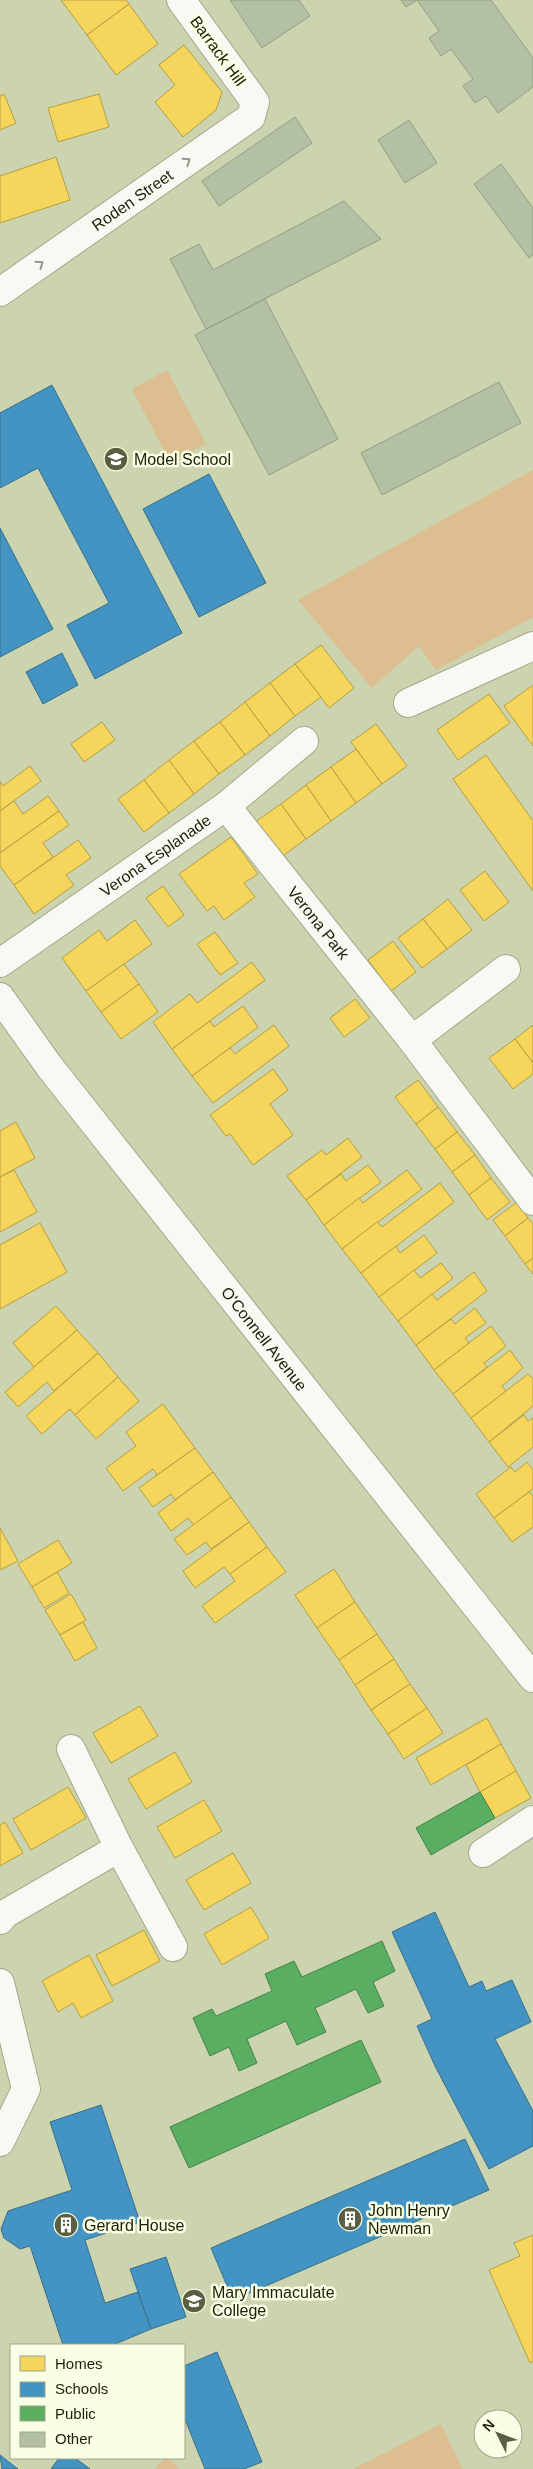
<svg xmlns="http://www.w3.org/2000/svg" width="533" height="2469" viewBox="0 0 533 2469" font-family="Arial,sans-serif">
  <style>
    .green { fill: #ddbe91 }
    .homes { fill: #f6d55c; stroke: #b49f42 }
    .schools { fill: #4393c3; stroke: #37708a }
    .public { fill: #5aae61; stroke: #478346 }
    .building { fill: #b3c0a3; stroke: #939f85 }
    .lines { fill: none; stroke-linecap: round; stroke-linejoin: round }
    .street-casing { stroke: #a2a98c; stroke-width: 30 }
    .secondary-casing { stroke: #a2a98c; stroke-width: 30 }
    .street { stroke: #f7f9f3; stroke-width: 28 }
    .secondary { stroke: #f7f9f3; stroke-width: 28 }
    .oneway { stroke: #949788 }
    .labels { text-anchor: middle; dominant-baseline: central; stroke-width: 5; stroke-linejoin: round; paint-order: stroke }
    .street-label { font-size: 16px; fill: #1b2006; stroke: #f8ffe4 }
    .poi-label { font-size: 16px; fill: #1b2006; stroke: #f8ffe4; text-anchor: start }
  </style>
  <rect width="100%" height="100%" fill="#cbd4af"/>
  <g class="green">
    <polygon points="167,370 206,444 170,462 132,389"/>
    <polygon points="533,470 533,617 436,670 419,646 372,688 298,600"/>
    <polygon points="441,2424 463,2469 353,2469"/>
    <polygon points="165,2458 169,2458 180,2469 155,2469"/>
  </g>
  <g class="homes">
    <polygon points="61,0 126,0 129,4 87,35"/>
    <polygon points="129,4 158,44 116,75 87,35"/>
    <polygon points="184,45 222,92 216,110 183,137 155,102 175,85 159,65"/>
    <polygon points="4,94 16,123 0,130 0,96"/>
    <polygon points="99,94 109,127 58,142 48,108"/>
    <polygon points="56,157 70,200 0,223 0,176"/>
    <polygon points="321,645 354,688 329,708 295,664"/>
    <polygon points="295,664 321,697 295,716 270,683"/>
    <polygon points="270,683 295,716 270,736 245,702"/>
    <polygon points="533,685 533,746 504,706"/>
    <polygon points="489,694 510,723 458,760 437,730"/>
    <polygon points="245,702 270,736 245,755 220,722"/>
    <polygon points="102,722 115,740 84,762 71,744"/>
    <polygon points="220,722 245,755 219,774 194,741"/>
    <polygon points="376,724 407,766 382,784 351,742"/>
    <polygon points="194,741 219,774 194,794 169,760"/>
    <polygon points="356,749 382,784 356,803 331,767"/>
    <polygon points="486,755 533,821 533,891 453,779"/>
    <polygon points="169,760 194,794 169,813 144,780"/>
    <polygon points="30,766 41,781 0,811 0,781 3,786"/>
    <polygon points="331,767 356,803 331,821 306,785"/>
    <polygon points="144,780 169,813 144,832 118,799"/>
    <polygon points="306,785 331,821 306,839 281,804"/>
    <polygon points="48,796 59,811 0,853 0,811 14,801 23,814"/>
    <polygon points="281,804 306,839 281,857 255,822"/>
    <polygon points="59,811 69,825 43,843 53,857 14,885 0,866 0,853"/>
    <polygon points="231,837 258,874 244,883 255,897 224,920 214,906 207,911 179,874"/>
    <polygon points="78,840 91,858 66,875 74,885 34,914 14,885"/>
    <polygon points="485,871 509,902 484,921 460,890"/>
    <polygon points="163,886 184,915 168,927 146,898"/>
    <polygon points="448,899 472,930 447,949 423,919"/>
    <polygon points="423,919 447,949 422,968 398,938"/>
    <polygon points="135,920 152,944 86,991 62,958 99,930 107,941"/>
    <polygon points="215,932 238,963 220,975 197,944"/>
    <polygon points="393,941 416,972 391,991 368,960"/>
    <polygon points="252,962 265,980 172,1049 153,1022 190,994 197,1003"/>
    <polygon points="124,964 139,984 101,1012 86,991"/>
    <polygon points="139,984 158,1012 121,1039 101,1012"/>
    <polygon points="355,999 370,1018 344,1037 330,1018"/>
    <polygon points="243,1006 258,1027 192,1076 172,1049 210,1021 214,1027"/>
    <polygon points="274,1025 289,1046 213,1103 192,1076 230,1048 235,1054"/>
    <polygon points="533,1025 533,1063 515,1039"/>
    <polygon points="515,1039 533,1063 533,1074 513,1089 489,1058"/>
    <polygon points="273,1069 288,1090 270,1104 293,1135 253,1165 230,1134 226,1136 210,1115"/>
    <polygon points="418,1080 438,1107 416,1124 395,1097"/>
    <polygon points="438,1107 457,1132 435,1149 416,1124"/>
    <polygon points="16,1122 35,1158 0,1177 0,1131"/>
    <polygon points="457,1132 475,1155 452,1172 435,1149"/>
    <polygon points="348,1138 362,1157 306,1200 287,1176 322,1150 326,1155"/>
    <polygon points="475,1155 491,1178 469,1195 452,1172"/>
    <polygon points="368,1165 381,1182 324,1225 306,1200 341,1174 346,1181"/>
    <polygon points="14,1170 37,1212 0,1232 0,1177"/>
    <polygon points="407,1170 422,1189 342,1249 324,1225 359,1198 363,1203"/>
    <polygon points="491,1178 510,1202 487,1220 469,1195"/>
    <polygon points="440,1183 454,1202 361,1273 342,1249 377,1222 382,1227"/>
    <polygon points="517,1202 528,1218 505,1236 493,1220"/>
    <polygon points="528,1218 533,1224 533,1258 525,1264 505,1236"/>
    <polygon points="40,1223 67,1272 0,1309 0,1245"/>
    <polygon points="424,1235 437,1253 379,1297 361,1273 396,1246 400,1253"/>
    <polygon points="533,1258 533,1274 525,1264"/>
    <polygon points="441,1263 453,1278 398,1321 379,1297 414,1270 420,1278"/>
    <polygon points="474,1272 487,1291 416,1345 398,1321 432,1294 437,1300"/>
    <polygon points="56,1306 77,1330 34,1367 13,1343"/>
    <polygon points="475,1308 486,1323 465,1338 469,1343 434,1370 416,1345 451,1319 455,1324"/>
    <polygon points="491,1326 506,1346 484,1363 487,1367 453,1394 434,1370"/>
    <polygon points="77,1330 98,1353 54,1391 47,1382 18,1407 5,1392"/>
    <polygon points="510,1350 523,1368 502,1386 506,1391 471,1418 453,1394"/>
    <polygon points="98,1353 118,1377 75,1415 70,1409 42,1434 26,1416"/>
    <polygon points="528,1374 533,1379 533,1406 489,1442 471,1418"/>
    <polygon points="118,1377 139,1401 96,1439 75,1415"/>
    <polygon points="163,1404 195,1448 157,1475 153,1469 123,1491 106,1468 136,1446 126,1432"/>
    <polygon points="524,1415 528,1421 533,1418 533,1447 508,1467 489,1442"/>
    <polygon points="195,1448 213,1472 175,1500 171,1494 153,1507 139,1488"/>
    <polygon points="527,1462 533,1470 533,1489 494,1518 476,1494 511,1467 515,1472"/>
    <polygon points="213,1472 231,1497 194,1525 188,1518 171,1531 158,1513"/>
    <polygon points="529,1492 533,1496 533,1527 512,1542 494,1518"/>
    <polygon points="231,1497 249,1522 211,1549 206,1542 187,1555 174,1539"/>
    <polygon points="249,1522 267,1547 230,1574 224,1567 195,1588 183,1571"/>
    <polygon points="0,1528 18,1561 0,1570"/>
    <polygon points="58,1540 72,1563 32,1587 18,1564"/>
    <polygon points="267,1547 286,1572 215,1623 202,1606 235,1581 230,1574"/>
    <polygon points="334,1569 355,1602 317,1628 295,1595"/>
    <polygon points="57,1572 69,1593 44,1608 32,1587"/>
    <polygon points="71,1594 86,1620 60,1635 45,1610"/>
    <polygon points="355,1602 377,1634 339,1660 317,1628"/>
    <polygon points="83,1622 97,1648 75,1661 60,1635"/>
    <polygon points="377,1634 394,1659 355,1685 339,1660"/>
    <polygon points="394,1659 410,1684 371,1710 355,1685"/>
    <polygon points="410,1684 427,1708 388,1734 371,1710"/>
    <polygon points="140,1706 158,1736 111,1763 93,1733"/>
    <polygon points="427,1708 443,1733 404,1759 388,1734"/>
    <polygon points="487,1718 501,1744 431,1785 416,1758"/>
    <polygon points="501,1744 516,1771 480,1792 466,1765"/>
    <polygon points="175,1752 192,1782 146,1809 128,1779"/>
    <polygon points="516,1771 531,1798 495,1818 480,1792"/>
    <polygon points="68,1787 86,1818 31,1850 13,1819"/>
    <polygon points="204,1800 222,1831 175,1858 157,1827"/>
    <polygon points="5,1822 23,1853 0,1866 0,1825"/>
    <polygon points="233,1853 251,1883 204,1910 186,1880"/>
    <polygon points="251,1907 269,1938 222,1965 204,1934"/>
    <polygon points="144,1930 160,1961 112,1986 96,1955"/>
    <polygon points="89,1955 113,2001 81,2018 73,2003 58,2012 42,1981"/>
    <polygon points="533,2235 533,2361 530,2363 489,2270 520,2256 514,2243"/>
  </g>
  <g class="schools">
    <polygon points="52,385 182,633 95,679 67,625 109,603 38,468 0,488 0,413"/>
    <polygon points="209,474 266,583 199,617 143,509"/>
    <polygon points="0,528 53,629 0,657"/>
    <polygon points="62,653 78,685 43,704 26,672"/>
    <polygon points="435,1912 469,1987 482,1981 486,1991 512,1980 531,2022 495,2039 533,2111 533,2146 489,2169 435,2066 417,2026 432,2019 392,1932"/>
    <polygon points="101,2105 140,2222 85,2240 105,2303 138,2292 151,2329 113,2345 63,2345 30,2246 20,2249 4,2238 1,2229 8,2211 72,2190 50,2122"/>
    <polygon points="465,2139 489,2190 233,2300 211,2248"/>
    <polygon points="166,2257 186,2317 151,2329 130,2269"/>
    <polygon points="217,2352 262,2462 244,2469 205,2469 184,2417 184,2366"/>
    <polygon points="0,2455 18,2469 2,2469"/>
    <polygon points="59,2458 75,2458 90,2469 51,2469"/>
  </g>
  <g class="public">
    <polygon points="480,1792 495,1818 431,1855 416,1828"/>
    <polygon points="382,1941 395,1971 373,1982 384,2006 368,2013 356,1989 315,2008 326,2032 297,2045 286,2021 247,2039 257,2063 239,2071 229,2047 210,2056 193,2018 212,2009 216,2016 272,1991 265,1974 294,1961 302,1977"/>
    <polygon points="361,2040 381,2082 189,2168 170,2127"/>
  </g>
  <g class="building">
    <polygon points="230,0 299,0 310,16 262,48"/>
    <polygon points="401,0 491,0 533,58 533,87 498,113 486,96 475,103 463,86 473,79 451,49 441,56 429,38 439,31 417,0 406,7"/>
    <polygon points="295,117 312,143 219,206 202,181"/>
    <polygon points="409,120 437,163 405,183 378,140"/>
    <polygon points="501,164 533,208 533,255 529,258 474,184"/>
    <polygon points="344,201 381,239 206,329 170,259 199,244 213,270"/>
    <polygon points="265,299 338,439 269,475 195,335"/>
    <polygon points="499,382 521,423 382,495 361,453"/>
  </g>
  <g class="lines">
    <g class="street-casing">
      <g id="street">
        <path id="s1" d="M0 292 251 117 255 102 181 0"/>
        <polyline points="408,703 533,646"/>
        <path id="s2" d="M226 806 412 1040 506 969"/>
        <path id="s3" d="M0 963 226 806 304 741"/>
        <polyline points="412,1040 533,1201"/>
        <polyline points="71,1749 119,1848"/>
        <polyline points="483,1853 533,1820"/>
        <polyline points="0,1920 5,1914 119,1848 173,1947"/>
        <polyline points="0,1983 26,2089 0,2142"/>
      </g>
    </g>
    <g class="secondary-casing">
      <g id="secondary">
        <path id="s4" d="M0 997 49 1066 533 1678"/>
      </g>
    </g>
    <use href="#street" class="street"/>
    <use href="#secondary" class="secondary"/>
  </g>
  <defs><path id="oneway-chevron" d="M-2-3.5L2.5 0L-2 3.5" fill="none" stroke-width="1.6" stroke-linecap="round" stroke-linejoin="round" transform="scale(1.25)"/></defs>
  <g class="oneway">
    <use href="#oneway-chevron" transform="translate(187 161) rotate(-35)"/>
    <use href="#oneway-chevron" transform="translate(40 264) rotate(-35)"/>
  </g>
  <defs>
    <g id="school-disc" transform="scale(1.25)"><circle r="9.5" fill="#595f41" stroke="#f8ffe4"/><path d="M0-5L7-2L0 1L-7-2ZM-4 1L0 2.5L4 1V4Q0 6-4 4Z" fill="#fff"/></g>
    <g id="building-disc" transform="scale(1.25)"><circle r="9.5" fill="#595f41" stroke="#f8ffe4"/><path d="M-4-6H4V6H1V3H-1V6H-4ZM-2.5-4.3h1.7v1.8h-1.7ZM.8-4.3h1.7v1.8H.8ZM-2.5-1h1.7V.8h-1.7ZM.8-1h1.7V.8H.8Z" fill="#fff"/></g>
    <g id="university-disc" transform="scale(1.25)"><circle r="9.5" fill="#595f41" stroke="#f8ffe4"/><path d="M0-5L7-2L0 1L-7-2ZM-4 1L0 2.5L4 1V4Q0 6-4 4Z" fill="#fff"/></g>
  </defs>
  <g fill-rule="evenodd">
    <use href="#school-disc" x="116" y="459"/>
    <use href="#building-disc" x="350" y="2219"/>
    <use href="#building-disc" x="66" y="2225"/>
    <use href="#university-disc" x="194" y="2301"/>
  </g>
  <g class="labels">
    <g class="street-label">
      <text transform="translate(218 51) rotate(54)">Barrack Hill</text>
      <text stroke="none"><textPath href="#s1" startOffset="161">Roden Street</textPath></text>
      <text stroke="none"><textPath href="#s3" startOffset="189">Verona Esplanade</textPath></text>
      <text stroke="none"><textPath href="#s2" startOffset="149">Verona Park</textPath></text>
      <text stroke="none"><textPath href="#s4" startOffset="432">O'Connell Avenue</textPath></text>
    </g>
    <g class="poi-label">
      <text x="134" y="459">Model School</text>
      <text x="368" y="2210">John Henry<tspan x="368" dy="18">Newman</tspan></text>
      <text x="84" y="2225">Gerard House</text>
      <text x="212" y="2292">Mary Immaculate<tspan x="212" dy="18">College</tspan></text>
    </g>
  </g>
  <rect x="10" y="2344" width="175" height="115" fill="#f8ffe4" stroke="#a0a68b"/>
  <rect x="20" y="2356" width="25" height="15" fill="#f6d55c" stroke="#a0a68b"/>
  <text x="55" y="2369" font-size="15" fill="#1b2006">Homes</text>
  <rect x="20" y="2382" width="25" height="15" fill="#4393c3" stroke="#a0a68b"/>
  <text x="55" y="2394" font-size="15" fill="#1b2006">Schools</text>
  <rect x="20" y="2406" width="25" height="15" fill="#5aae61" stroke="#a0a68b"/>
  <text x="55" y="2419" font-size="15" fill="#1b2006">Public</text>
  <rect x="20" y="2432" width="25" height="15" fill="#b3c0a3" stroke="#a0a68b"/>
  <text x="55" y="2444" font-size="15" fill="#1b2006">Other</text>
  <g transform="translate(498 2434) rotate(312)"><circle r="24" fill="#f8ffe4" stroke="#a0a68b"/>
  <path d="M0-4L9 19L0 12L-9 19Z" fill="#595f41"/>
  <text y="-8" font-size="14" font-weight="bold" text-anchor="middle" fill="#1b2006">N</text>
  </g>
</svg>
